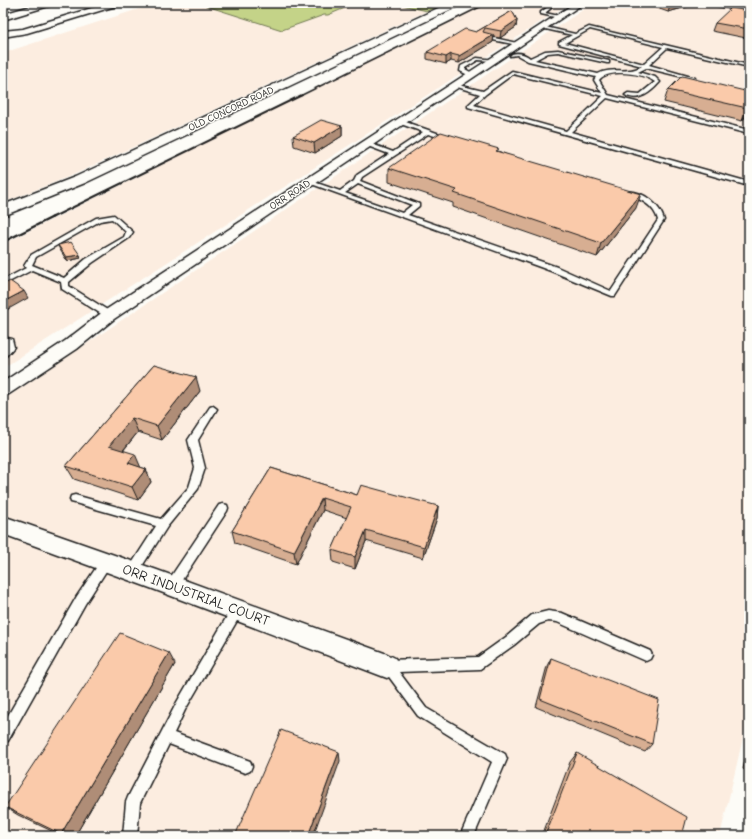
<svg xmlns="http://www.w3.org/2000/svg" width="752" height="839" viewBox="0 0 752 839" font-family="'Comic Neue',sans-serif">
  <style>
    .built { fill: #fcede0 }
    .green { fill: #c4d388; stroke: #707852 }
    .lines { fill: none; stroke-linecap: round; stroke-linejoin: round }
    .service-casing { stroke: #1c1c1c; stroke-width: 3 }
    .minor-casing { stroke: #1c1c1c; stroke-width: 3 }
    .tertiary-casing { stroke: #1c1c1c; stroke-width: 3 }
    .service { fill: #fdfcf7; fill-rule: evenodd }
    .minor { fill: #fdfcf7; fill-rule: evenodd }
    .tertiary { fill: #fdfcf7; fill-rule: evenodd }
    .rail-far2 { stroke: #1c1c1c; stroke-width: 1.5 }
    .rail-far1 { stroke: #1c1c1c; stroke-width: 2 }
    .rail { stroke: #1c1c1c; stroke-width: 2.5 }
    .wall { fill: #d7ae92; stroke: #1c1c1c }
    .shaded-wall { fill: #af8d77; stroke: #1c1c1c }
    .building { fill: #facaaa; stroke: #1c1c1c }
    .labels { text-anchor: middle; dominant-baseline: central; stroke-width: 3; stroke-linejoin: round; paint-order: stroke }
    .far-street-label { font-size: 10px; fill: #1c1c1c; stroke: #fdfcf7 }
    .near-street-label { font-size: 14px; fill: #1c1c1c; stroke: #fdfcf7 }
  </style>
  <rect width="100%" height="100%" fill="#fdfcf7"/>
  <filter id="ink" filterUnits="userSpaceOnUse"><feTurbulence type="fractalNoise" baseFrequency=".025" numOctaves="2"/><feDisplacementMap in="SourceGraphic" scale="8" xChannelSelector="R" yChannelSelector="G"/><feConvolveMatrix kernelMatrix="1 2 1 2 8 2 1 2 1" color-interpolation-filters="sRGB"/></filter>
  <g filter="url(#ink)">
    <g class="built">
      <polygon points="157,3 197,3 282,30 324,15 328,15 357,3 394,3 427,11 73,175 3,203 3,53"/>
      <polygon points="486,3 570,3 3,368 3,244"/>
      <polygon points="593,3 749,3 749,712 720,836 3,836 3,400"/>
    </g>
    <g class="green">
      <polygon points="197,3 357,3 328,15 324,15 282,30"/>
      <polygon points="394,3 445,3 427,11"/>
    </g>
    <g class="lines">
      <g class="service-casing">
        <g id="service">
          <polygon points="548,7 551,8 545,13 559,16 559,18 541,14 541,12"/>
          <path d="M541 26 575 34 589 27 749 65V67L667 48 649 65 695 78V80L646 68 638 72 655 77 660 82C651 92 639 103 625 95L628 93 640 94 655 82C644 73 608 68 599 80L608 95 749 130V134L607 98 571 132 749 182V186L468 107V105L480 94 454 86V84L483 91 512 71 602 93 594 80 596 77 528 61 517 55 510 56 512 54C518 52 525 54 530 58L545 51 558 50 609 61V63H607L558 52 548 53 535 60 598 74C612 66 628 75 642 66L559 44V42L572 35 541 28ZM590 29 663 47 644 64 565 43ZM513 74 603 96 566 131 474 105 486 94Z"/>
          <polygon points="485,36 517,43 519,44 517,45 483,38"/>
          <polygon points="477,58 495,60 493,61 478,60 465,68 465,69 474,74 474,76 470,76 460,71 461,66"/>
          <path d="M400 120 451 138 448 140 428 134 362 177 360 181 419 204V206L408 215 557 267 611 291 658 220C654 205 640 199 627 194V192C643 190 660 205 664 220L615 296H612L551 271 306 182 311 181 340 191 354 181 357 175 389 154 365 145V143H369L393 152 423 132 398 123 397 122ZM358 184 412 205 402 213 345 193Z"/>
          <path d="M114 215 133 232 129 238 92 263 69 282V286L112 313 113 315 112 317H106L62 289 61 282 32 270 3 285V280L26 268 24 266 31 255 96 218ZM112 219 126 232 124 237 86 259 64 278 32 265 36 257 100 221Z"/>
          <polygon points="3,337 12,339 14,347 6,356 3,357 3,349 6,346 5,343 3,343"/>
          <polygon points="213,406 217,409 198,440 205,468 198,489 167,527 137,574 133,576 129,574 128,571 129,568 156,526 75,503 71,502 70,499 71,496 75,495 161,519 189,487 195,468 188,440 210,407"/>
          <polygon points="223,504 227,505 228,508 227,511 176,589 172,590 168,589 167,585 168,581 219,505"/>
          <polygon points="106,557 110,559 111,562 110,565 85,604 8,741 3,742 3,724 77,596 102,559"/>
          <polygon points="237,605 241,606 243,610 241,614 185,710 174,733 250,761 252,766 250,771 245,773 169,744 140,803 137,836 123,836 126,802 128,797 177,702 233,606"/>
          <polygon points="548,611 562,613 650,651 652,655 650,659 646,661 557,622 548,621 539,624 514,645 480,669 399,672 426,708 505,754 507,759 474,836 460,836 492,762 418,716 381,666 383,662 387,660 478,657 506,637 532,615"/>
        </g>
      </g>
      <g class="minor-casing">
        <g id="minor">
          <polygon points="41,3 53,3 52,5 3,20 3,14"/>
          <polygon points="108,3 120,3 119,5 27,33 3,37 3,31 23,29"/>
          <polygon points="575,3 584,3 114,319 77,349 9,394 3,396 3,382 65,341 104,311"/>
          <polygon points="713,3 728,3 749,8 749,12 714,5"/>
          <polygon points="3,516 157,570 387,654 395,658 399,666 395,674 387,678 153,589 3,534"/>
        </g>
      </g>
      <g class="tertiary-casing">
        <polygon id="tertiary" points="449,3 462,3 460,5 85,183 3,216 3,205 75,177"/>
      </g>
      <use href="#service" class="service"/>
      <use href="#minor" class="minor"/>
      <use href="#tertiary" class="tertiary"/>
      <polyline class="rail-far2" points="300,96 488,3"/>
      <polyline class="rail-far1" points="51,218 302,95"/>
      <polyline class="rail" points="3,242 53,217"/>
    </g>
    <g class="wall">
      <polygon points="643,3 697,3 697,4 668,12"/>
      <polygon points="512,11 517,20 516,27 500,38 494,37 493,42 459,63 451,61 446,64 427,59 427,52 476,32"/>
      <polygon points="749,11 749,34 746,38 712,31 715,23"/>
      <polygon points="668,90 749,92 749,112 742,121 664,102"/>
      <polygon points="342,126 342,136 315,153 294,146 293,136"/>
      <polygon points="498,151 636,208 597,257 453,207 453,203 389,182 389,168"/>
      <polygon points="58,245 80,255 81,258 67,261 59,248"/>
      <polygon points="154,365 200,391 162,440 138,432 123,451 140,467 146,469 151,482 138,500 74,479 66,466"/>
      <polygon points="271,468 357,495 438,506 437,518 423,558 366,541 355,569 333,562 332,550 347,518 323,510 296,564 235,543 232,531"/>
      <polygon points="551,658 652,744 645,752 536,707 547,666"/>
      <polygon points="175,664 75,836 62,836 18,815 5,807"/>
      <polygon points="749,745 749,772 743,769 748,746"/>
      <polygon points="577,753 682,836 542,836 570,762"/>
    </g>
    <g class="shaded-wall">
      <polygon points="674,3 697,3 697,4 668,12 671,4"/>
      <polygon points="517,20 516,27 500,38 501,31"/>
      <polygon points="749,29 749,34 746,38"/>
      <polygon points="494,35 493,42 459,63 459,56"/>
      <polygon points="451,54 451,61 446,64 446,57"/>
      <polygon points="749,106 749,112 742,121 747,108"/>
      <polygon points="342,126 342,136 315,153 314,143"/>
      <polygon points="641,194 636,208 597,257 601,243"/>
      <polygon points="80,255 81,258 67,261 66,257"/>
      <polygon points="24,291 28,298 3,312 3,302"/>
      <polygon points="196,377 200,391 162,440 157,426"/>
      <polygon points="132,418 138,432 115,460 109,446"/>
      <polygon points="135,454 141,468 128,463"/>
      <polygon points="146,469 151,482 138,500 132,487"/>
      <polygon points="322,498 323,510 296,564 294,552"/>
      <polygon points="438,506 437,518 423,558 424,547"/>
      <polygon points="366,530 366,541 355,569 355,557"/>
      <polygon points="169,653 175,664 75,836 64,836 61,834"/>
      <polygon points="339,752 340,761 313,836 308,836"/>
    </g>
    <g class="building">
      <polygon points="731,8 749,11 749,29 715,23"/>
      <polygon points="512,11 517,20 501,31 485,28 483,32 494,35 459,56 451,54 446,57 427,52 465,29 476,32"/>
      <polygon points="682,76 749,92 749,106 747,108 668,90"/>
      <polygon points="321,120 342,126 314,143 293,136"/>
      <polygon points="441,132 499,149 496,151 641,194 601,243 454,193 457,190 389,168"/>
      <polygon points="71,242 80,255 66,257 58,245"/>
      <polygon points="10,281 24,291 3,302 3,285"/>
      <polygon points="154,365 196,377 157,426 132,418 109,446 135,454 128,463 146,469 132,487 66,466"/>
      <polygon points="271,468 357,495 361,485 438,506 424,547 366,530 355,557 332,550 351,507 322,498 294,552 232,531"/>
      <polygon points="120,633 169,653 61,834 5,807"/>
      <polygon points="551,658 659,700 652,744 540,699"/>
      <polygon points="281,730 339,752 308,836 235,836"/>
      <polygon points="749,752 749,768 746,767"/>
      <polygon points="577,753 687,817 682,836 545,836"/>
    </g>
  </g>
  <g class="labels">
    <g class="far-street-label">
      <text transform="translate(231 109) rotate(-25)">OLD CONCORD ROAD</text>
      <text transform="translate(290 195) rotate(-33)">ORR ROAD</text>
    </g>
    <g class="near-street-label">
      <text transform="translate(196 595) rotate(20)">ORR INDUSTRIAL COURT</text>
    </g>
  </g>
  <rect width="752" height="839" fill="none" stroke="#fdfcf7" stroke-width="16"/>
  <rect x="8" y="8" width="736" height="823" fill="none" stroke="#1c1c1c" stroke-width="1.5" filter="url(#ink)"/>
</svg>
